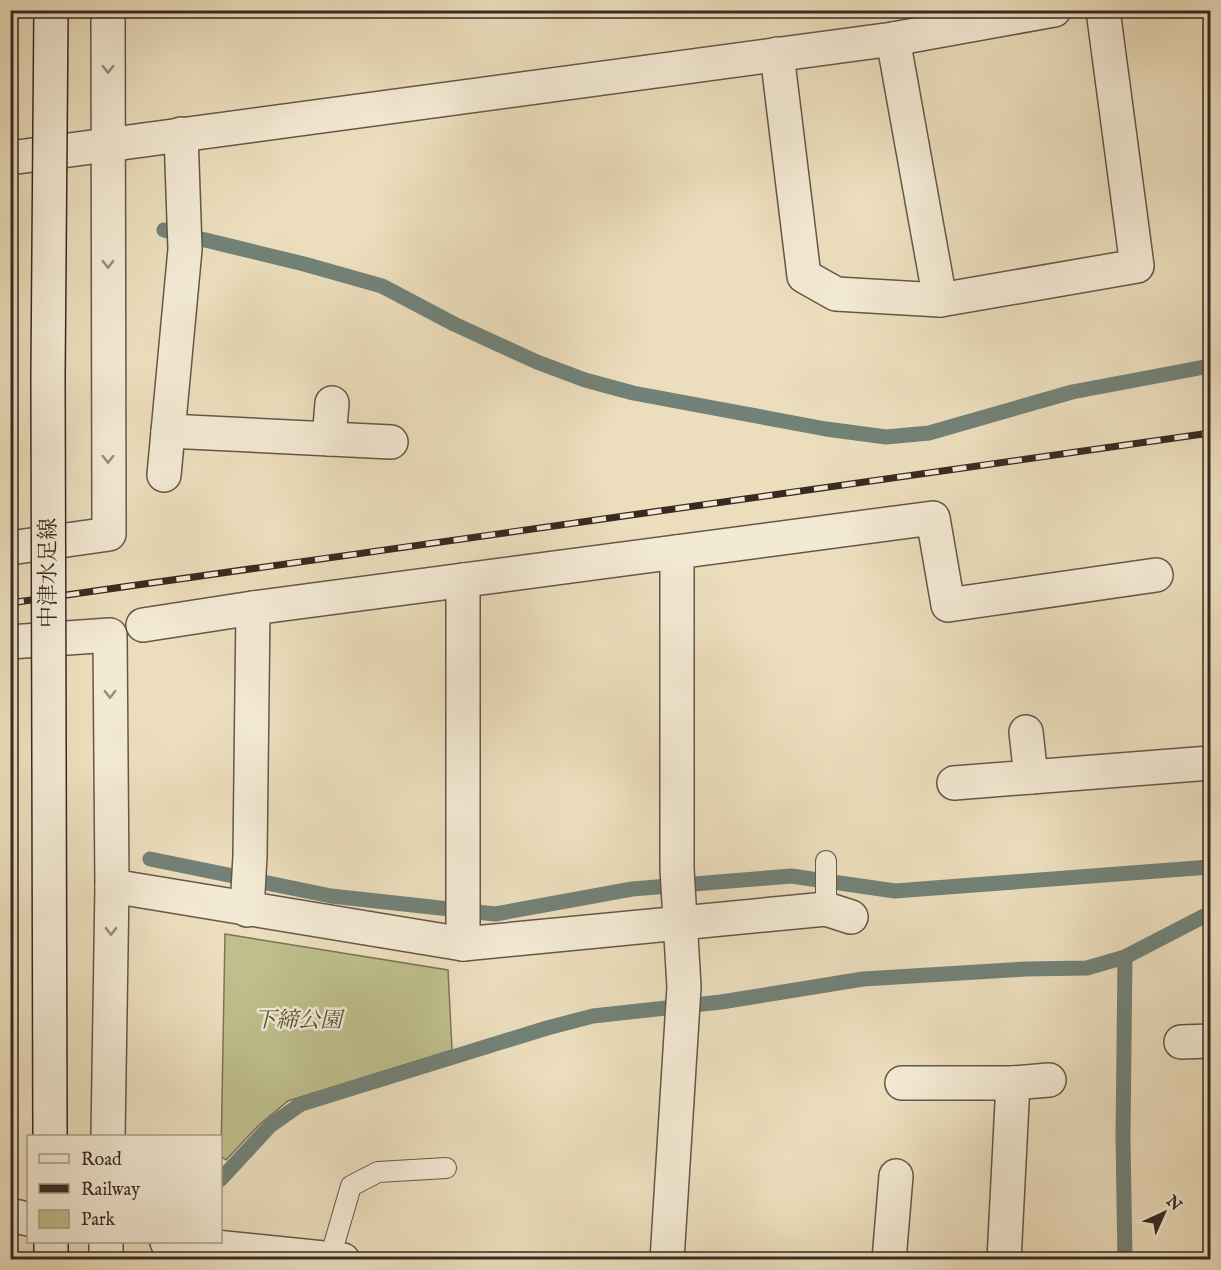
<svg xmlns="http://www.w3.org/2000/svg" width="1221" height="1270" viewBox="0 0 1221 1270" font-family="'IM FELL English','Noto Serif JP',serif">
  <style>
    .green { fill: #bebf8c; stroke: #7b7458; stroke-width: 1.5 }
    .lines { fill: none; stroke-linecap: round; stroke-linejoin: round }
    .stream { stroke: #728278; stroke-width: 15 }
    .lane-casing { stroke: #65574a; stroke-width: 22 }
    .street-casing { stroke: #65574a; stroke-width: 36 }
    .secondary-casing { stroke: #382a23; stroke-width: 36 }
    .lane { stroke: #f3ead4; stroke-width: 20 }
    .street { stroke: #f3ead4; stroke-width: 33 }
    .secondary { stroke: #f3ead4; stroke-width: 33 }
    .rail-casing { stroke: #382a23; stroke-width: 7 }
    .rail { stroke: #f3ead4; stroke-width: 4.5; stroke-dasharray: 14; stroke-linecap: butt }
    .secondary-bridge-casing { stroke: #382a23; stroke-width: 36; stroke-linecap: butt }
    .secondary-bridge { stroke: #f3ead4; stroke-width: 33 }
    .oneway { stroke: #968a7c }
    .labels { text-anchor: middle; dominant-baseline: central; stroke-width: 5; stroke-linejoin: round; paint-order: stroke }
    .street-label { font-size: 22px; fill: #382a23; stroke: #f3ead4 }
    .park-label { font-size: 22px; font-style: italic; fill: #5a4f3d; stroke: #f3ead4 }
  </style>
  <rect width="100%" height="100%" fill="#ecdebd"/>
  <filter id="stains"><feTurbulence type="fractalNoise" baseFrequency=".00333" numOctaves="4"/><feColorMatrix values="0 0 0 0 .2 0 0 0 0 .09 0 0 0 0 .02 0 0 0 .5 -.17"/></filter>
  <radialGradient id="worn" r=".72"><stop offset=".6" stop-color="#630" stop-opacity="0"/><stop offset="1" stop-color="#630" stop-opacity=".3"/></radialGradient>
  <polygon class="green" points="225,934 448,970 452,1050 288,1101 259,1125 226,1160 221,1156"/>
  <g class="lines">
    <g class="stream">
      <polyline points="164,230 304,264 382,286 454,324 537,362 585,380 633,393 826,429 886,437 929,433 1072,392 1210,366"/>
      <polyline points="150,859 331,896 495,914 632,889 791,876 895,891 1210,867"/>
      <polyline points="220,1180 271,1125 301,1104 547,1028 593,1016 721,1002 863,979 1026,969 1087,968 1125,957 1210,913"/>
      <polyline points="1125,1260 1123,1137 1125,957"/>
    </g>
    <g class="lane-casing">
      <g id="lane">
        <polyline points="826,861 826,909"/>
        <polyline points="330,1258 351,1186 378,1172 446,1168"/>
      </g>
    </g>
    <g class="street-casing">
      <g id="street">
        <polyline points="893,39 940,300"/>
        <polyline points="777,54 804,276 836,294 940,300 1137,266 1103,10"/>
        <polyline points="10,158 893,39 1054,10"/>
        <polyline points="168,431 391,442"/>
        <polyline points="329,439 332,403"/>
        <polyline points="164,475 185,249 181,134"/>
        <polyline points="10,548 109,534 108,10"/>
        <polyline points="463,580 463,944"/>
        <polyline points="143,625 253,608 933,518 948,605 1156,575"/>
        <polyline points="10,642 110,635 112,886 108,1136"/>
        <polyline points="1026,732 1031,777"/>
        <polyline points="954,783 1210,763"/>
        <polyline points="112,886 463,944 826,909 851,917"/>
        <polyline points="247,910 250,856 253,608"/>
        <polyline points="1181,1042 1210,1041"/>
        <polyline points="902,1083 1013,1083 1049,1080"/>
        <polyline points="10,1215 28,1219"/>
        <polyline points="167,1242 343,1260"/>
        <polyline points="106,1260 106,1242"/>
        <polyline points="667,1260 684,987 677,869 677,552"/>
        <polyline points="889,1260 896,1176"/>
        <polyline points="1004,1260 1013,1083"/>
      </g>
    </g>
    <g class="secondary-casing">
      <polyline id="secondary" points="51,1242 51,1260"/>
    </g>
    <use href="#lane" class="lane"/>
    <use href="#street" class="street"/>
    <use href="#secondary" class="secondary"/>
    <g class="rail-casing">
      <polyline id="rail" points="10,603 1210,433"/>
    </g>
    <use href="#rail" class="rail"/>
    <g class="secondary-bridge-casing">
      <polyline id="secondary-bridge" points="50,1136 48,375 51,10"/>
    </g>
    <use href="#secondary-bridge" class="secondary-bridge"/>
  </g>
  <defs><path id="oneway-chevron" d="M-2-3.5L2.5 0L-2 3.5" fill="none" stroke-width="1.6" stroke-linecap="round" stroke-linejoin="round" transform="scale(1.5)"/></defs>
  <g class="oneway">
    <use href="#oneway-chevron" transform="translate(108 69) rotate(90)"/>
    <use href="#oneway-chevron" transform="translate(108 264) rotate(90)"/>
    <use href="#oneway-chevron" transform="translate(108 459) rotate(90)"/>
    <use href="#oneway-chevron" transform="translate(110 694) rotate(90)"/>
    <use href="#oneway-chevron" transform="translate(111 931) rotate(91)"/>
  </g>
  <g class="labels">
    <g class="street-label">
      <text transform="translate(49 573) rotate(-90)">中津水足線</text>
    </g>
    <g class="park-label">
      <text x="298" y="1021">下締公園</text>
    </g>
  </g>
  <rect width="1221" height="1270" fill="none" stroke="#ecdebd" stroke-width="36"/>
  <rect x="12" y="12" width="1197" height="1246" fill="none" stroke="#382a23" stroke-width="3"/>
  <rect x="18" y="18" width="1185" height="1234" fill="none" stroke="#382a23" stroke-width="1.5"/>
  <rect x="27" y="1135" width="195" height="108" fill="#f3ead4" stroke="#a89d8d" stroke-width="1.5"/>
  <rect x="39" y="1154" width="30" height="9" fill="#f3ead4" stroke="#a89d8d" stroke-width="1.5"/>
  <text x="81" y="1165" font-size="18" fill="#382a23">Road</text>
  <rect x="39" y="1184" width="30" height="9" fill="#382a23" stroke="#a89d8d" stroke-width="1.5"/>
  <text x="81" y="1195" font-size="18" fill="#382a23">Railway</text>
  <rect x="39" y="1210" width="30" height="18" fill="#bebf8c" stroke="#a89d8d" stroke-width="1.5"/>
  <text x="81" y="1225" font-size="18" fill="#382a23">Park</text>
  <g transform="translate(1164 1213) rotate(45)" stroke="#f3ead4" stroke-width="4.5" paint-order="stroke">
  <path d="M0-4.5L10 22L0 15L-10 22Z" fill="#382a23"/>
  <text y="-9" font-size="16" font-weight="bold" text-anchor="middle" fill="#382a23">N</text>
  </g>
  <rect width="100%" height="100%" filter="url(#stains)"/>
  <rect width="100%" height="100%" fill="url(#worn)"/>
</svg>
